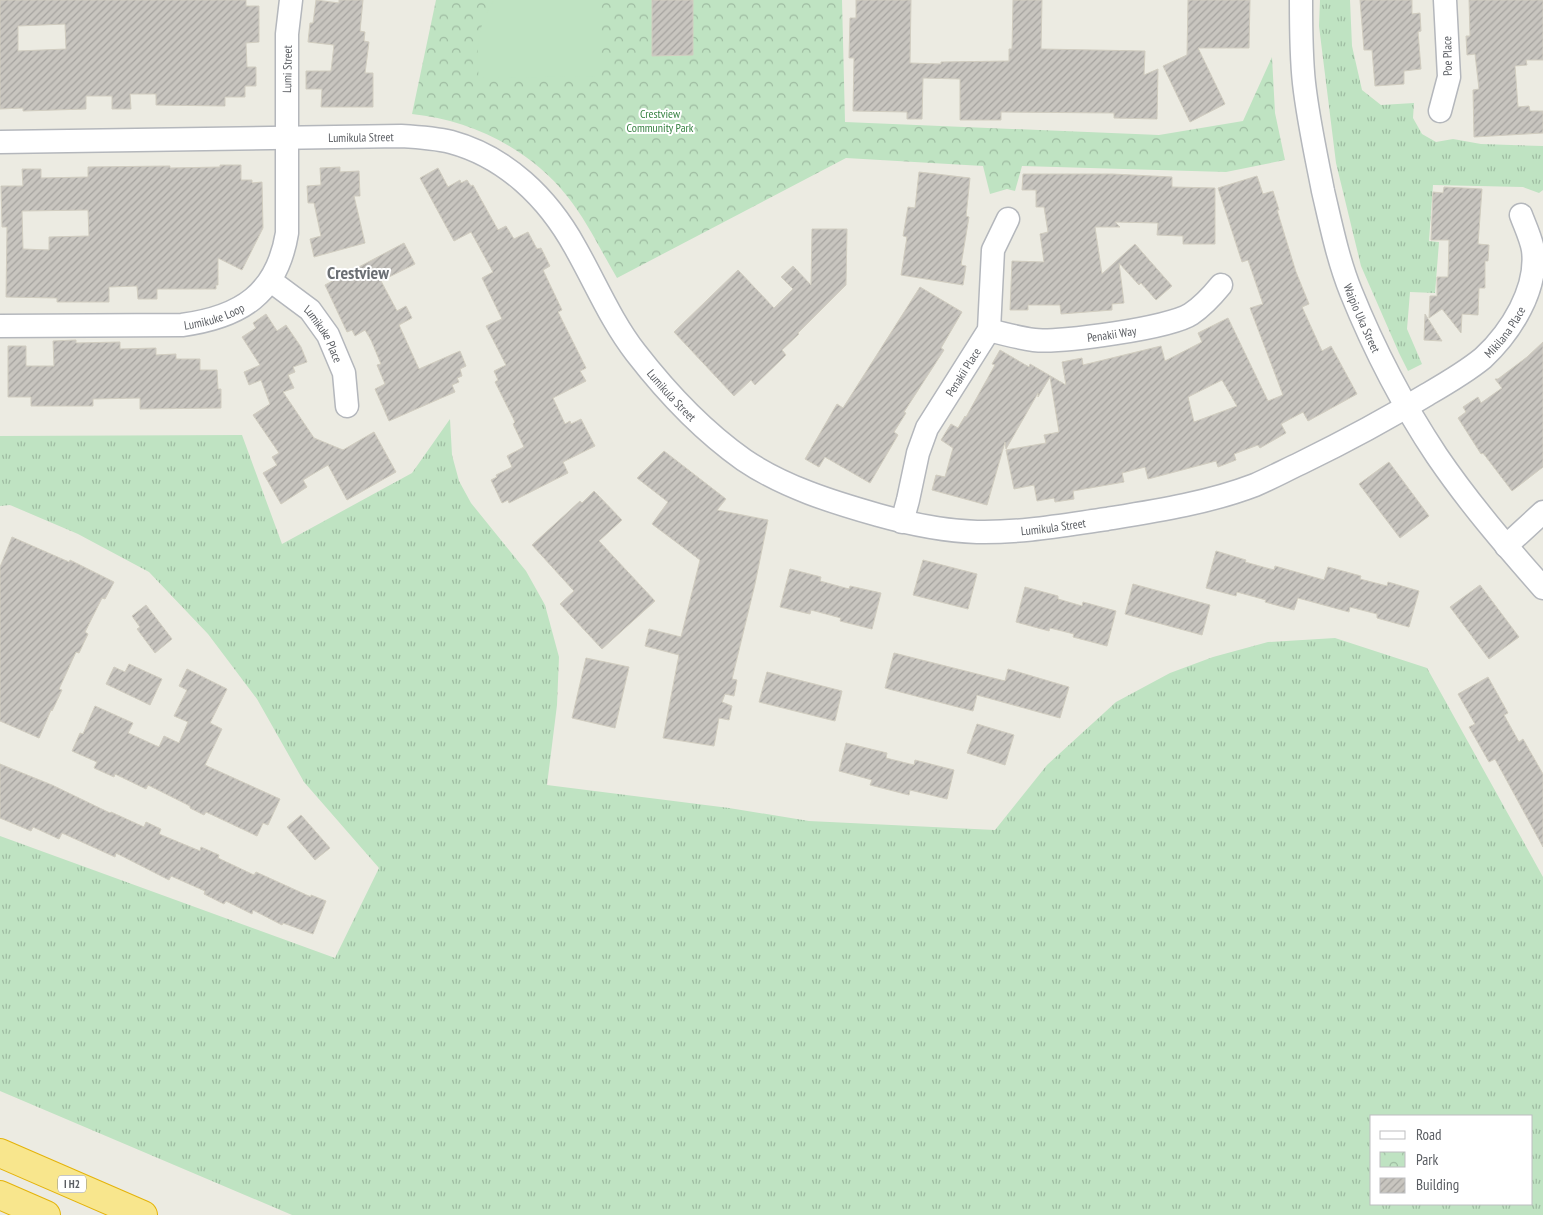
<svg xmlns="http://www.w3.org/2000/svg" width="1543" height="1215" viewBox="0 0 1543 1215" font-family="'PT Sans Narrow',sans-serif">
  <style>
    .grass { fill: url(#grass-tufts); fill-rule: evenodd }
    .park { fill: url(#park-crowns) }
    .pitch { fill: #bfe3c2 }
    .building { fill: url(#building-hatch); stroke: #d1cdc0; fill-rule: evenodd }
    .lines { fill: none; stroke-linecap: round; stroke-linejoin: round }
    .minor-casing { stroke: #b4b7bc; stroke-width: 25 }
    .highway-casing { stroke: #e4b30a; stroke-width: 30 }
    .minor { stroke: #fff; stroke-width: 22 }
    .highway { stroke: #f8e68d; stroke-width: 28 }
    .labels { text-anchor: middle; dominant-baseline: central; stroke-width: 4; stroke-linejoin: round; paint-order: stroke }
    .shield { fill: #fff; stroke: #8c8e91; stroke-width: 1 }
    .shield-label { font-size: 11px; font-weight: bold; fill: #5a5d62 }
    .street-label { font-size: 12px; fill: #5a5d62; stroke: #fff }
    .park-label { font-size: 12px; fill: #388343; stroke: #fff }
    .district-label { font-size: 18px; font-weight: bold; fill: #6b6f74; stroke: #fff }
  </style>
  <defs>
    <pattern id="grass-tufts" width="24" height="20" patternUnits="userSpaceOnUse" patternTransform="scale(1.25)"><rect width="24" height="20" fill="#bfe3c2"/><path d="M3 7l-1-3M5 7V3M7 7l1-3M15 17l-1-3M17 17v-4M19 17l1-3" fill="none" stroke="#9ebba1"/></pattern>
    <pattern id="park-crowns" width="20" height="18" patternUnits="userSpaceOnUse" patternTransform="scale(1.25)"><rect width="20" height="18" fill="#bfe3c2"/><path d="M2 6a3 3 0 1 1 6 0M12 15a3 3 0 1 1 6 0" fill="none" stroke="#9ebba1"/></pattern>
    <pattern id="building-hatch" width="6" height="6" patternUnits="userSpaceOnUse" patternTransform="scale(1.25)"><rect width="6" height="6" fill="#c8c5bf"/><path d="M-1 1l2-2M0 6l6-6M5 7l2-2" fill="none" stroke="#a5a39f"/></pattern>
  </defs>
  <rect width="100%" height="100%" fill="#ecebe2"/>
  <g class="grass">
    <polygon points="1320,0 1350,0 1352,46 1362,90 1381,105 1414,103 1413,118 1422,134 1436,142 1453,139 1481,144 1543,146 1543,190 1539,193 1523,187 1433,185 1429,241 1439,242 1435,293 1410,292 1407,329 1422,364 1408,371 1399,353 1361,266 1336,163 1319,26"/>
    <path d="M450 419 452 455 459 481 471 503 526 571 545 605 559 657 557 705 547 785 729 808 809 821 995 830 1047 765 1116 702 1170 673 1213 657 1268 642 1335 638 1427 668 1543 877V1215H292L0 1091V836L335 958 379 868 304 782 257 699 208 634 149 572 78 534 10 505 0 506V436L242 435 282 544 412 473ZM1532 1116V1204H1372V1116Z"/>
  </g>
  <path class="park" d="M436 0H842L845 122 1159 135 1243 121 1272 57 1275 113 1285 160 1226 172 1022 166 1015 191 1007 189 990 194 983 166 846 158 617 278C601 251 587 221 567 196 530 149 471 120 412 114Z"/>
  <path class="pitch" d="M494 0H601V76L479 78C475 50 478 24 494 0Z"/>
  <g class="building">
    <path d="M0 0H246V6H259V42L246 43 247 67H256V86H245V97H225V106L156 105V94H130L131 109H112V96H86V109L23 111V108L0 109ZM65 24 66 49 18 51V26Z"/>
    <polygon points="316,0 339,3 339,0 363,0 360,31 365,32 364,41 369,42 365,73 373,73 373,107 321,107 322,89 306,89 306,71 331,71 334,45 308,42 310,23 313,23"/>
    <polygon points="652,0 693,0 693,55 652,56"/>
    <polygon points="856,0 911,0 910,63 941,64 941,62 1009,61 1009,49 1012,49 1013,0 1042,0 1041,49 1145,51 1144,75 1158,69 1157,119 1114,118 1114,113 1001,112 1001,120 960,120 960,79 923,78 922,119 907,119 907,112 853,111 854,58 849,58 850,18 856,18"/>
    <polygon points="1188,0 1250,0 1249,48 1198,48 1225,104 1190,122 1163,66 1187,55"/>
    <polygon points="1360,0 1412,0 1412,14 1420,13 1421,31 1418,32 1421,69 1404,71 1404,84 1375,86 1372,50 1364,50"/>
    <polygon points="1469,0 1543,0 1543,60 1526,60 1527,65 1515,66 1518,107 1529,106 1530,111 1543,111 1543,133 1474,137 1473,90 1479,89 1475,54 1467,55 1466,36 1470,36"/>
    <path d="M220 165H241V180H252V183L262 182 263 228 242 270 218 258V285H216V289H157V299H138L137 286 109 287V302H57V298L6 297 7 227H2L1 186H23L22 169H41V178L88 177V167L170 166V168L220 167ZM88 210 89 236 49 237V250L23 249 22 211Z"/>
    <polygon points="340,167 340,172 359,171 360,196 354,196 365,243 314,257 310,239 321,236 314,203 308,203 307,186 321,185 320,168"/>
    <polygon points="438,168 448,187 460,180 461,183 467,180 471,186 473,185 498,230 506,226 514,239 528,232 537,249 541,248 550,266 543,270 562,310 558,312 586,368 580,371 586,381 553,398 565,424 570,421 571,424 581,419 595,446 563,462 568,473 509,503 508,500 502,503 491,480 497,477 496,475 512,467 507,456 524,447 513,424 515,422 495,382 498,380 494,371 506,365 486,326 502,319 482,278 493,272 471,232 454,241 420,178"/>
    <polygon points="919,172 970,178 966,216 969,217 961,265 966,266 963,285 901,275 907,237 903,236 908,207 915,208"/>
    <polygon points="1023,174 1112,174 1172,177 1172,187 1215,188 1215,244 1183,244 1183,236 1157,235 1158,223 1115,222 1120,227 1095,227 1102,274 1135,244 1172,286 1156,300 1141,283 1139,285 1119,263 1124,303 1112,304 1112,310 1061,314 1060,305 1028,305 1028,310 1010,310 1012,261 1044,262 1040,234 1048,232 1044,207 1036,207 1036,190 1022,190"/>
    <path d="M1257 176 1263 194 1273 191 1279 210H1277L1296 272 1309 304 1302 307 1322 351 1331 346 1357 394 1308 421 1303 412 1281 424 1286 433 1260 448 1258 445 1234 454 1236 460 1218 467 1216 461 1148 479 1145 467 1122 473 1124 482 1073 491 1074 499 1055 502 1054 498 1037 501 1034 485 1014 489 1006 450 1046 443 1044 435 1059 432 1050 377 1038 397V393L1006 449 1005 442 987 505 932 490 936 475 945 477 953 448 941 440 951 424 958 428 965 416 966 417 995 365 992 364 1000 350 1029 367 1030 364 1066 385 1062 362 1082 358 1083 365 1161 346 1165 361 1202 342 1198 333 1228 318 1268 401 1283 395 1250 308 1263 304 1248 260 1242 262 1218 188ZM1222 380 1237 406 1194 422 1188 397Z"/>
    <polygon points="1444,187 1482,189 1478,244 1489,245 1488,261 1485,261 1485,288 1479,288 1478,315 1462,314 1461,333 1442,309 1429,318 1430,296 1437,296 1437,277 1448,277 1449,240 1431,240 1433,192 1443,193"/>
    <polygon points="812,229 847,229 846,285 798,333 799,334 782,350 786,355 755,385 751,380 734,396 674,332 738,270 774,308 793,289 781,277 793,266 811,285"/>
    <polygon points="404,243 415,264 381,281 397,311 406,306 412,318 399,325 419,369 460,351 466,366 460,369 462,376 457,378 459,382 452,385 455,392 389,421 375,389 385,384 377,365 381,364 371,340 365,330 355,336 352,330 347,332 325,285"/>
    <polygon points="920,287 962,312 941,348 944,350 904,412 906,413 894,432 898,435 870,483 825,457 819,467 805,459 837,404 843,408"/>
    <polygon points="266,314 277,331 286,325 301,347 307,362 293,367 295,372 288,375 294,388 283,392 314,438 343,450 374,432 396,472 347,500 328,465 303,480 307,487 281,504 263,473 277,465 272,457 279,453 253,415 270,404 261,380 249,385 244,372 260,365 242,337 256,328 253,323"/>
    <polygon points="1425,314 1442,341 1424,340"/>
    <polygon points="76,340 76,343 120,342 120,349 156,348 156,355 176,354 176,359 200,359 200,370 217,370 218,389 221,389 221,408 140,409 140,398 93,399 93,406 31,406 31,397 8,397 8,346 26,346 26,366 54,366 53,341"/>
    <polygon points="1543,342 1543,467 1512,491 1483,453 1481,454 1458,418 1466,412 1463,407 1478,397 1481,403 1502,388 1495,379 1498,379 1527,357"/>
    <polygon points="664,451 726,499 717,510 768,520 755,584 732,679 737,680 734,696 725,694 722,702 732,706 729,720 719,718 714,746 663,738 679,655 645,646 649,629 681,637 700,560 652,524 668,502 637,478"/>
    <polygon points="1389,462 1429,516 1400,538 1359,484"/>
    <polygon points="594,491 622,520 599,541 655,601 602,649 560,604 574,591 532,545 580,501 582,503"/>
    <polygon points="12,537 69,562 70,560 114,582 105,599 102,598 85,632 88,634 79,653 76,652 59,689 62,690 52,711 51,710 39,738 0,721 0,567"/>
    <polygon points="1216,551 1246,560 1245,562 1274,570 1275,566 1324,580 1328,567 1361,576 1360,579 1387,586 1388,582 1419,591 1409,627 1377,618 1377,614 1350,607 1349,612 1298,598 1294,610 1265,602 1266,600 1237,592 1236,596 1206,588"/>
    <polygon points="923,560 977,574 968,609 913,595"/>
    <polygon points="790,569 821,577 820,581 849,589 850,586 881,593 872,629 840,621 841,618 811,610 810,614 780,607"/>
    <polygon points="1133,584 1210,605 1202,635 1125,614"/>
    <polygon points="1480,585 1519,637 1489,659 1450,607"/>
    <polygon points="1025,587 1058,596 1058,599 1082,606 1083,602 1116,611 1107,646 1073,637 1074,634 1050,628 1049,631 1016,622"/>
    <polygon points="146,605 172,639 155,653 137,629 140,627 132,616"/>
    <polygon points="894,653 1005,681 1008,669 1069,687 1060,718 977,695 973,711 885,688"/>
    <polygon points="586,658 629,667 615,728 572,718"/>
    <polygon points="129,664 162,679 150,705 106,684 114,667 125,672"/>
    <polygon points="187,669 227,689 210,723 222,729 205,765 280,799 268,825 263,823 257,836 206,812 204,815 190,808 190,806 148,785 146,789 115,774 114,777 94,768 97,762 72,751 80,733 83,734 95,706 133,723 128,733 159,747 164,736 179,743 188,722 174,716 187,690 179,686"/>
    <polygon points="767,672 842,691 835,721 759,702"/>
    <polygon points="1488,677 1508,713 1504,715 1519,742 1523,739 1543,774 1543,847 1495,759 1489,762 1469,727 1475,724 1458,694"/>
    <polygon points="977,724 1014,735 1005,765 967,753"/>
    <polygon points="846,743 887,753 886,758 914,765 915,760 954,770 947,799 910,790 909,795 870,785 872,780 839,771"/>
    <polygon points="0,764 52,785 110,813 111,812 144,827 146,822 161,829 159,834 200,851 201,847 219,855 218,858 254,875 256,872 311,897 311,895 326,901 313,934 283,923 282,925 253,910 252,914 226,901 224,904 204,894 205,891 171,876 169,880 116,853 115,857 62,833 59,839 33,827 31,831 0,818"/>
    <polygon points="301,815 330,848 315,860 287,827"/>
  </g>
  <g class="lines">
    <g class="minor-casing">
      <g id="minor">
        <path id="s1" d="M1301 0C1301 27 1301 56 1304 83 1308 119 1316 155 1323 191 1331 225 1338 260 1351 292 1374 349 1403 405 1437 456 1469 503 1506 546 1543 588"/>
        <polyline points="1440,111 1449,77 1445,0"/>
        <path id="s2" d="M0 142 401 136C418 137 435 138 451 142 506 157 548 198 575 247 595 282 611 321 636 353 667 393 703 431 744 460 784 487 832 502 878 515 910 524 943 531 977 532 1021 533 1064 525 1107 519 1156 511 1208 503 1255 485 1271 478 1286 470 1301 463 1344 442 1387 419 1428 394 1447 383 1466 372 1483 358 1511 332 1538 289 1533 250 1531 238 1525 226 1521 215"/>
        <path id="s3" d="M271 281 310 310 328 335 344 373 347 406"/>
        <path id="s4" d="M0 326 182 325C241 317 277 294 287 233V34L291 0"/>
        <path id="s5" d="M989 330C1004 334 1019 338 1034 340 1060 343 1170 328 1191 314 1203 306 1212 296 1221 285"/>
        <path id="s6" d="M902 522 908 500 918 453 927 428 989 330 993 250 1008 219"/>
        <polyline points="1506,546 1543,512"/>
      </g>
    </g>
    <g class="highway-casing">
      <g id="highway">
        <polyline points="0,1153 143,1215"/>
        <polyline points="0,1195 46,1215"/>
      </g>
    </g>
    <use href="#minor" class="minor"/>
    <use href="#highway" class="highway"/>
  </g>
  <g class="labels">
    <rect class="shield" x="58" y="1175.5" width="28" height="17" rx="4"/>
    <g class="shield-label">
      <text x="72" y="1184">I H2</text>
    </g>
    <g class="street-label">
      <text transform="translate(1447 56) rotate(-91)">Poe Place</text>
      <text transform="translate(287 69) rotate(-89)">Lumi Street</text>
      <text stroke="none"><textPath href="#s2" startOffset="361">Lumikula Street</textPath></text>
      <text stroke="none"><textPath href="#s4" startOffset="215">Lumikuke Loop</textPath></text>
      <text stroke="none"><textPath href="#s1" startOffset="326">Waipio Uka Street</textPath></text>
      <text stroke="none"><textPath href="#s2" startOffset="1718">Mikilana Place</textPath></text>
      <text stroke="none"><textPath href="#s5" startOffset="124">Penakii Way</textPath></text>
      <text stroke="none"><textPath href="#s3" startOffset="76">Lumikuke Place</textPath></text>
      <text stroke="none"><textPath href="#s6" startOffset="164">Penakii Place</textPath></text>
      <text stroke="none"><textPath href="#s2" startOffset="796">Lumikula Street</textPath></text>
      <text stroke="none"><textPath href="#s2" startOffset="1216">Lumikula Street</textPath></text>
    </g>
    <g class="park-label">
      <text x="660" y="113">Crestview<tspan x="660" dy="14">Community Park</tspan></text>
    </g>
    <g class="district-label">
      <text x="358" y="272">Crestview</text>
    </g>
  </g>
  <rect x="1370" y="1115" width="162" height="90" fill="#ffffff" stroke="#bdbec0"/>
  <rect x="1380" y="1131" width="25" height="8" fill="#ffffff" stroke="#bdbec0"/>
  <text x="1416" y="1140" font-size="15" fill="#5a5d62">Road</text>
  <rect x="1380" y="1152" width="25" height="15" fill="url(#park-crowns)" stroke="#bdbec0"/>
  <text x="1416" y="1165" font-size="15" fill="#5a5d62">Park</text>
  <rect x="1380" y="1178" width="25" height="15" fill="url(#building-hatch)" stroke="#bdbec0"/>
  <text x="1416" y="1190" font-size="15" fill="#5a5d62">Building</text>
</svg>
